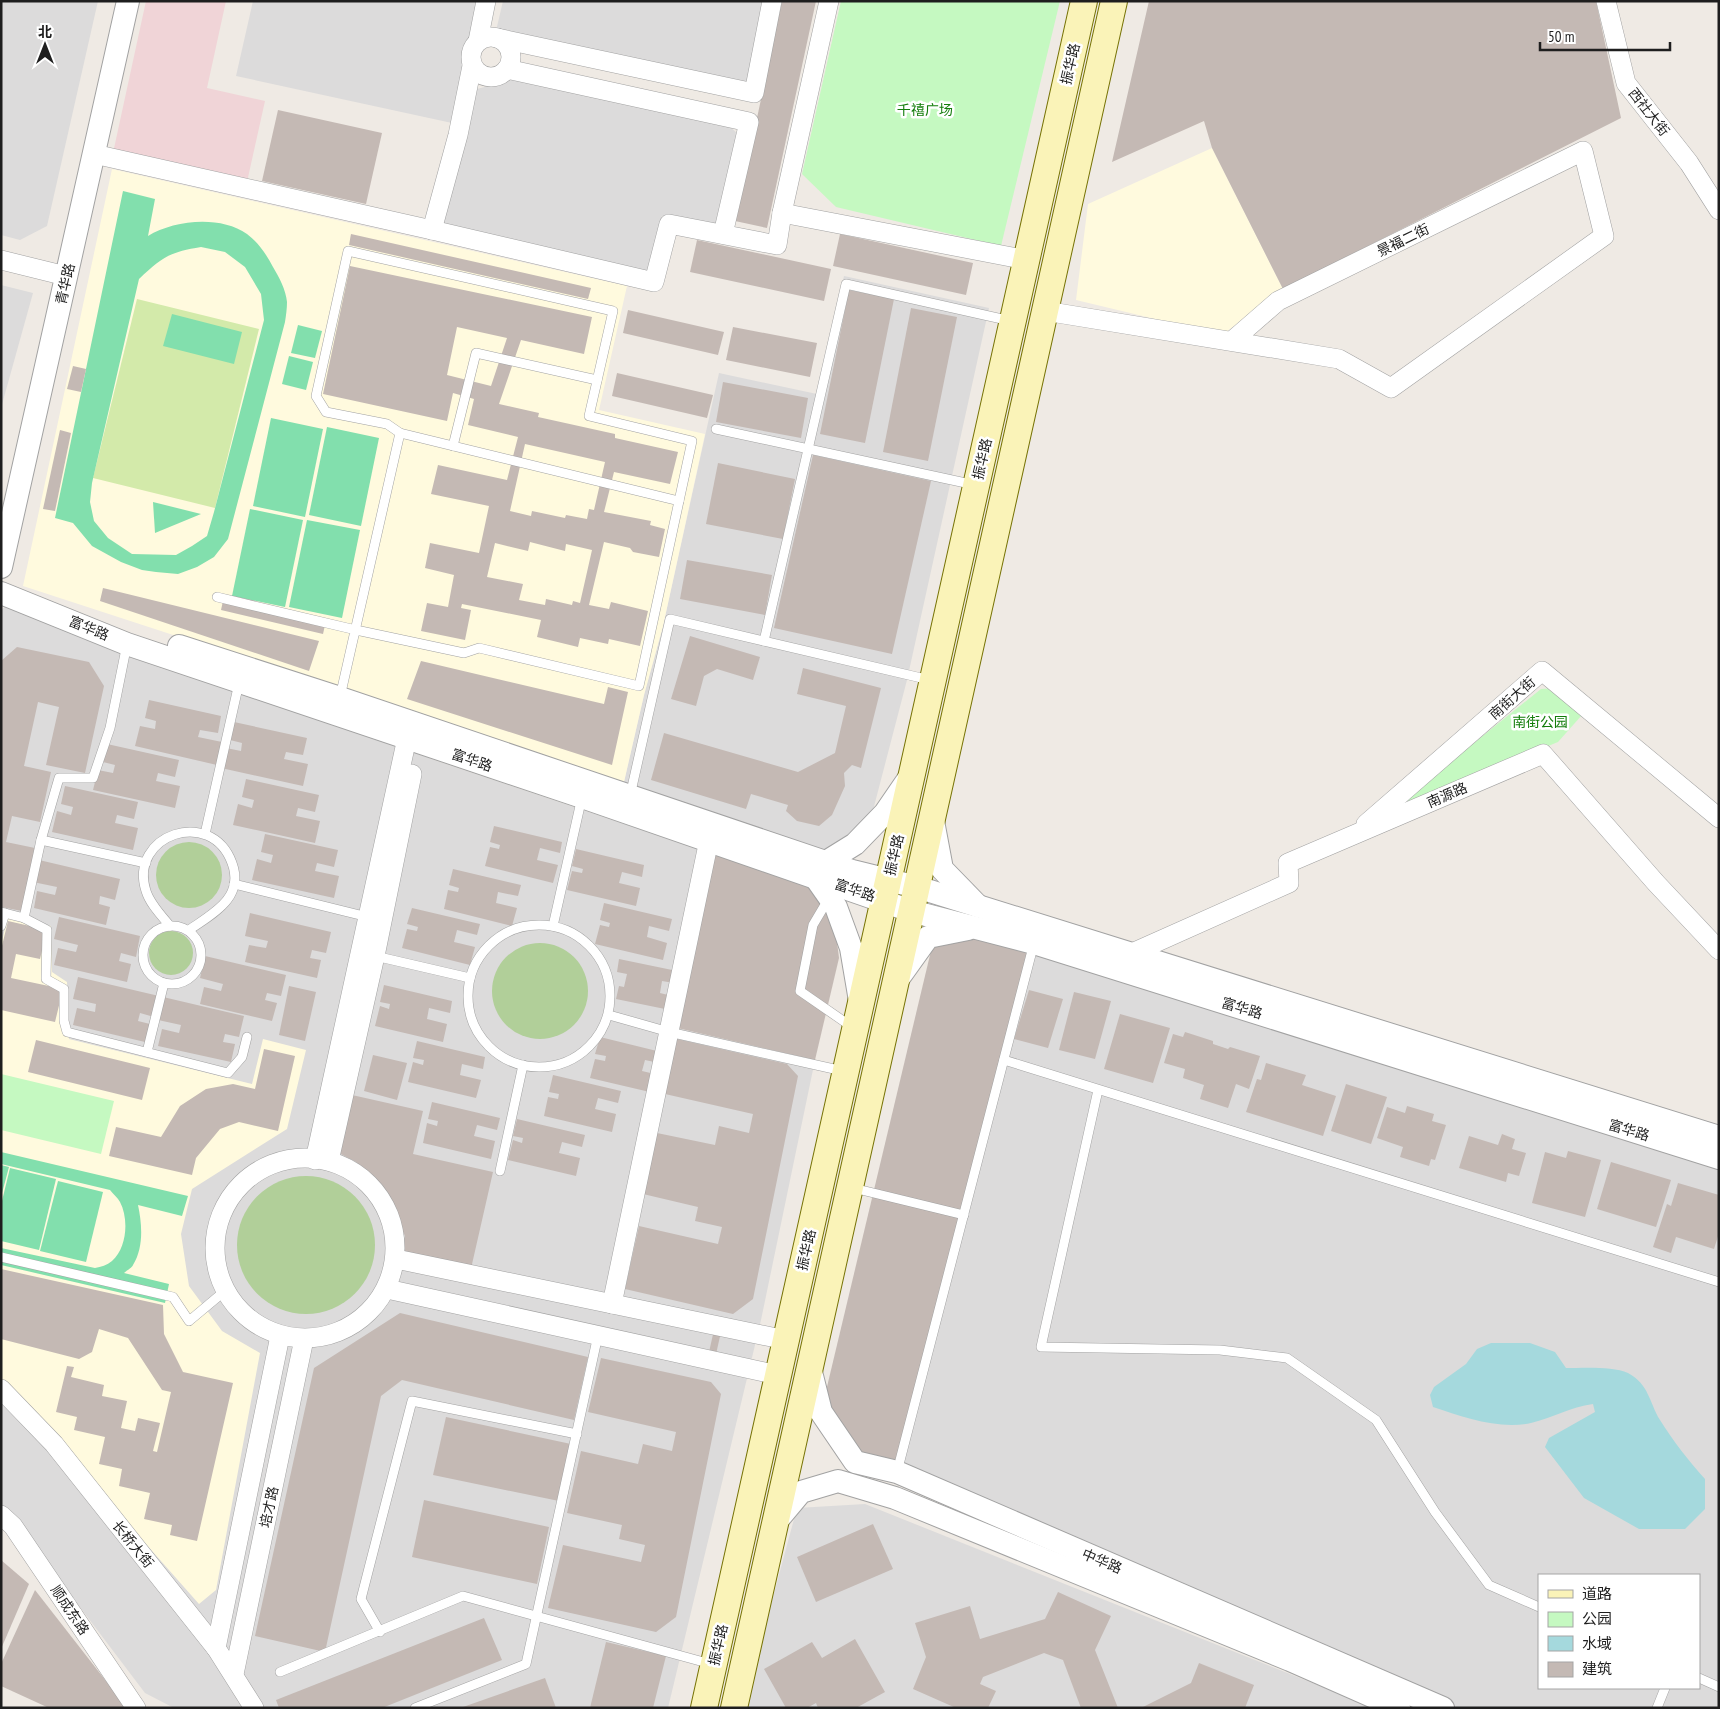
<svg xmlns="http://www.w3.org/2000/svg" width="1720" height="1709" viewBox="0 0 1720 1709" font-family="'PT Sans Narrow','Noto Sans SC',sans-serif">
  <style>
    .residential { fill: #dcdbdb; fill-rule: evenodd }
    .commercial { fill: #f0d4d7 }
    .education { fill: #fffade }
    .grass { fill: #d3eaaa }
    .forest { fill: #b1cf99 }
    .park { fill: #c5f9c1 }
    .pitch { fill: #82dfad; fill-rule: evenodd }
    .water { fill: #a5d9dd }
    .building { fill: #c4b9b4; fill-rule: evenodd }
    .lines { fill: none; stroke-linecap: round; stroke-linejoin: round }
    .service-casing { stroke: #a2a2a2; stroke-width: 10 }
    .minor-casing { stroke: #a2a2a2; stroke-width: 20 }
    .tertiary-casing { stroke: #a2a2a2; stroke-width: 24 }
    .secondary-casing { stroke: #767205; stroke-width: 28 }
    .service { stroke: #fff; stroke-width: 9 }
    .minor { stroke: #fff; stroke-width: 19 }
    .tertiary { stroke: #fff; stroke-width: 22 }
    .secondary { stroke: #faf3b8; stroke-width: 26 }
    .labels { text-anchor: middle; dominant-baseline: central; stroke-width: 5; stroke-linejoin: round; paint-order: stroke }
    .street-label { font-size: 14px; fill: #1e1e1e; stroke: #fff }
    .park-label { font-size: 14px; fill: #137d0b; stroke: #fff }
  </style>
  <rect width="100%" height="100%" fill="#efeae4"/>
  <g class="residential">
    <polygon points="1,1 98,1 47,226 20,240 1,235"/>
    <polygon points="253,1 479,1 452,123 236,76"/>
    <polygon points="503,1 765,1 748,84 496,31"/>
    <polygon points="522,77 724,121 740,136 716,230 662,216 647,276 443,225 477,89"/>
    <polygon points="844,276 989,308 907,680 871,818 828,854 624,782 644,695 663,626 719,373 817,394"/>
    <polygon points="1,285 33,293 1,408"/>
    <polygon points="9,603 437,761 714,854 673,1027 815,1060 761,1320 668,1708 174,1708 145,1693 1,1503 1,610"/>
    <path d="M1034 943 1719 1159V1708H1443L897 1472ZM1539 1575H1699V1688H1539Z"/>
    <polygon points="865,1504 1375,1708 743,1708 797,1508"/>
  </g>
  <polygon class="commercial" points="146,1 226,1 207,88 265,101 247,182 113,153"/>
  <g class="education">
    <polygon points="1212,148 1283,289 1222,335 1076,300 1088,204"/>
    <polygon points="112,169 627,286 599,410 705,434 663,626 644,695 624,782 23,586"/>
    <polygon points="8,916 51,926 52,972 67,982 69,1039 252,1084 263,1039 306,1050 287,1129 192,1189 181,1234 189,1286 222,1331 260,1353 216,1590 199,1604 1,1380 1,945"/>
  </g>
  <polygon class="grass" points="137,299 259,329 215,508 93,478"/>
  <g class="forest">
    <circle cx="189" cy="875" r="33"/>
    <circle cx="171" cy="953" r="22"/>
    <circle cx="540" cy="991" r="48"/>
    <circle cx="306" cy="1245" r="69"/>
  </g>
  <g class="park">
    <polygon points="841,1 1060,1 1001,246 836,207 802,174"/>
    <polygon points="1554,688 1582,715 1558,742 1387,813 1541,689"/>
    <polygon points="1,1074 114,1101 101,1154 1,1130"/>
  </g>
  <g class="pitch">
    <path d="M123 191 155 199 148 236C174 220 220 215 247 234 259 243 266 254 273 267 279 277 286 290 287 302 287 309 286 315 285 322L228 539 214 557 197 567 178 574 156 572 142 570 121 562 92 546 73 523 55 518ZM201 247 225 252 245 267 261 294 264 320 214 512 207 536 192 546 176 555 132 554 108 538 94 521 90 502 92 483 139 279C162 257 170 252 201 247Z"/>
    <polygon points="172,314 242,332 234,364 163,346"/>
    <polygon points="298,325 322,331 315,358 291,353"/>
    <polygon points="289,356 313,362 306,390 282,384"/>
    <polygon points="271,418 323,429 305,517 253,506"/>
    <polygon points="327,427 379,438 361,526 309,515"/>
    <polygon points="153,502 201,514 155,533"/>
    <polygon points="250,509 303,520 285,607 232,596"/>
    <polygon points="307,520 360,530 342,618 289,607"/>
    <path d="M1 1152 188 1196 182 1216 138 1205C142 1224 144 1247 133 1265 132 1268 127 1270 124 1273L169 1284 165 1303 1 1265V1248L95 1268C101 1267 107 1265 112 1261 127 1248 129 1219 120 1202 118 1198 113 1194 110 1190L1 1164Z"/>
    <polygon points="1,1165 9,1167 1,1197"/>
    <polygon points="10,1168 56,1179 39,1250 1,1241 1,1205"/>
    <polygon points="58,1181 103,1192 86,1262 40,1251"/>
  </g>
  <path class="water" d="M1491 1343H1530L1555 1352 1566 1368C1583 1368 1613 1366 1628 1373 1649 1384 1649 1402 1660 1420 1673 1441 1689 1461 1705 1479V1509L1685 1529H1639L1584 1498 1545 1447 1549 1438 1595 1412 1593 1404C1570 1407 1553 1418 1531 1423 1499 1430 1463 1417 1433 1407L1430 1395 1434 1387 1466 1364 1477 1349Z"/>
  <g class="building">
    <polygon points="782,1 816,1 767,228 735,221"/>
    <polygon points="1149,1 1596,1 1621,118 1283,289 1212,148 1204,121 1112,162"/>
    <polygon points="278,110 382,133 366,204 262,181"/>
    <polygon points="351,234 591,288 588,299 349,245"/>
    <polygon points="840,234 973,263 966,295 833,266"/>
    <polygon points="697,240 831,269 824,301 690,272"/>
    <path d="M350 266 592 317 584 354 521 340 499 404 539 413 538 417 615 434V438L678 452 670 484 614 472 604 512 651 521 650 525 665 529 659 557 633 552 630 548 604 542 589 605 609 609 611 602 648 611 640 646 609 639 608 644 580 638 578 647 537 637 541 620 462 604 461 608 471 610 465 640 421 631 427 603 448 607 454 575 425 568 430 543 479 553 489 506 431 494 438 465 507 480 518 437 468 425 474 399 453 393 447 421 323 394ZM457 327 507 338 491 386 447 375ZM525 444 605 462 594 510 589 509 587 519 566 515 565 518 532 511 531 516 510 511ZM530 542 565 551 566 544 592 550 580 603 573 601 572 605 546 599 545 605 519 600 523 584 487 577 495 543 528 551Z"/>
    <polygon points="849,290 894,299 865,443 820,434"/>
    <polygon points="911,308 957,317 928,461 883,452"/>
    <polygon points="628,310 724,332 718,355 623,333"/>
    <polygon points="733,327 817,343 810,377 726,360"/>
    <polygon points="73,366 86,369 81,392 67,389"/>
    <polygon points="617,373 713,395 707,418 612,396"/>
    <polygon points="723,382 808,398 801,438 716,422"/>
    <polygon points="60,430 71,433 55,511 43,509"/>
    <polygon points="813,455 931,481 892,654 774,628"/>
    <polygon points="718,463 795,479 783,539 706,524"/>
    <polygon points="687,560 772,575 765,615 680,599"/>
    <polygon points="103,588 319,641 309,671 100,601"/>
    <polygon points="223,601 325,625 323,634 221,610"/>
    <polygon points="690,636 760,657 753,680 717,669 704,676 696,706 671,699"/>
    <polygon points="17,647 89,662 104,686 85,773 46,765 59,707 38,702 24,766 51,772 40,822 12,816 6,842 35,848 22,911 1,907 1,661"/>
    <polygon points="421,661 604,704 608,687 628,692 612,765 407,699"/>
    <polygon points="803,668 881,688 861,768 852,765 844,773 845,786 832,815 819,826 797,821 786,811 788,805 751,794 746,809 651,780 664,733 798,772 835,753 846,706 797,694"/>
    <polygon points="149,700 221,716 218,733 200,730 198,737 222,742 217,765 135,746 140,726 155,729 156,721 145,718"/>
    <polygon points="234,722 307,738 303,755 286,752 284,759 308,764 303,786 221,768 226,748 241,751 242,743 230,740"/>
    <polygon points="107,744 179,760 175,777 158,773 156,781 180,786 175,808 93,790 98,770 113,773 115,765 103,762"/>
    <polygon points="246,779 319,795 315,812 298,808 296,816 320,821 315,843 233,825 238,804 252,808 254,800 242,797"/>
    <polygon points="65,786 138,802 134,819 117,815 115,823 138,828 133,850 52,832 57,811 71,815 73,807 61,804"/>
    <polygon points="494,826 562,842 560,853 540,848 537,860 558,865 553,883 485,866 490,847 499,849 500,845 490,842"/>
    <polygon points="265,834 338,850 334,867 317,863 315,871 339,876 334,898 252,880 257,859 271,863 273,855 261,852"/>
    <polygon points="576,849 644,865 642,877 622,872 619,883 640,888 636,906 567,890 572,871 582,873 583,869 572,866"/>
    <polygon points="714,854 808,884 834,918 839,958 815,1060 673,1027"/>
    <polygon points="39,860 120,879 115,900 100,896 99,904 110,907 106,925 34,908 37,891 55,895 57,887 33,882"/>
    <polygon points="453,869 521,885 518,896 498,892 496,903 517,908 512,926 444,909 448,890 458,892 459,888 449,885"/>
    <polygon points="604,903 672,919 669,931 649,926 647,937 667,943 663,960 595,944 600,925 609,927 610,923 600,920"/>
    <polygon points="412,908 480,924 477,935 457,930 454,942 475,947 470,965 402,948 407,929 417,931 418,927 407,924"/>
    <polygon points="250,913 331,932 326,953 312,950 310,958 321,960 317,978 245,962 249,945 266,948 268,941 245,936"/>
    <polygon points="59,917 140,936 136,957 121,953 119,961 131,964 127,982 54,965 58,948 76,952 78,945 54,939"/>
    <polygon points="8,921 47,930 40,959 16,954 11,978 63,989 55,1022 1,1010 1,950"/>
    <polygon points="935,934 1034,943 897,1472 855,1462 821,1412"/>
    <polygon points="205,956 286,975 281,996 267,993 265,1000 277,1003 272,1021 200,1004 204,987 221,991 223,984 200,978"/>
    <polygon points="619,959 677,971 674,983 662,981 660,993 668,995 665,1009 616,999 619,986 624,987 627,974 617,972"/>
    <polygon points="78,977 159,996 154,1017 140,1013 138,1021 150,1024 145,1042 73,1025 77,1008 95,1012 96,1004 73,999"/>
    <polygon points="384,985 452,1001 450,1013 429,1008 427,1019 447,1024 443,1042 375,1026 380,1006 389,1009 390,1004 380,1002"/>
    <polygon points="289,986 316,992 305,1041 279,1035"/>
    <polygon points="1029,990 1063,999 1048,1048 1014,1039"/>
    <polygon points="1074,992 1111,1001 1095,1059 1059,1050"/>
    <polygon points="163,997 244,1016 239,1037 225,1034 223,1042 235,1044 231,1062 158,1046 162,1029 179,1033 181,1025 158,1020"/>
    <polygon points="1120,1014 1170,1028 1153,1083 1104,1069"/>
    <polygon points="1185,1032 1213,1041 1213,1044 1228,1049 1230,1047 1260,1056 1249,1089 1236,1084 1228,1108 1200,1099 1204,1085 1183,1078 1185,1069 1164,1063 1173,1034 1183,1037"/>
    <polygon points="600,1037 661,1052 659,1063 645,1060 642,1071 659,1075 654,1093 590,1078 595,1059 605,1061 606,1056 595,1054"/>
    <polygon points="677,1039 787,1064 798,1076 753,1299 733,1314 625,1289 639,1226 718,1244 722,1227 695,1221 698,1207 643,1194 657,1133 715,1145 719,1126 749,1133 753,1114 665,1094"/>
    <polygon points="36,1040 150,1068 142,1100 28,1072"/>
    <polygon points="417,1041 485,1057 483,1069 462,1064 460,1075 481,1080 476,1098 408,1082 413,1062 423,1065 424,1060 413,1058"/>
    <polygon points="264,1049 295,1056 278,1131 239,1122 220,1129 196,1158 192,1175 109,1156 116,1127 161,1137 180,1106 206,1089 233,1084 255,1089"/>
    <polygon points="373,1055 407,1063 397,1100 364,1091"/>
    <polygon points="1266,1063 1306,1075 1302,1085 1336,1096 1323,1136 1246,1112 1257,1079 1261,1080"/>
    <polygon points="553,1075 621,1091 618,1103 598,1098 595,1109 616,1114 612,1132 544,1116 548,1097 558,1099 559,1094 549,1092"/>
    <polygon points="1346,1084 1387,1097 1371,1144 1331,1131"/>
    <polygon points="352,1095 423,1111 413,1154 493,1172 470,1273 400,1257 405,1236 381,1186 356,1162 339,1153"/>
    <polygon points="432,1102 500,1118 497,1130 477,1125 474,1136 495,1141 491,1159 423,1143 427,1123 437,1126 438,1121 428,1119"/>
    <polygon points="1407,1106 1434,1114 1432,1121 1446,1125 1435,1160 1431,1159 1429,1166 1400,1157 1403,1147 1377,1138 1387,1107 1405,1113"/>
    <polygon points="517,1119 585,1135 582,1147 562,1142 559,1153 580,1158 576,1176 508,1160 513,1140 522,1143 523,1138 513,1136"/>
    <polygon points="1502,1134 1515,1139 1512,1149 1526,1153 1519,1176 1508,1173 1506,1182 1459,1168 1469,1136 1498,1145"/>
    <polygon points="1568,1151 1601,1160 1585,1217 1532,1203 1545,1152 1566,1158"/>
    <polygon points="1611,1162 1671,1180 1656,1227 1597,1209"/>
    <polygon points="1678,1183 1719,1195 1719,1233 1714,1249 1676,1237 1671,1253 1653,1247 1667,1204 1671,1206"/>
    <polygon points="1,1269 163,1305 164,1334 183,1372 233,1383 197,1541 170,1535 172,1525 144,1519 150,1493 119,1486 122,1469 99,1464 105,1437 74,1430 77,1417 56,1412 67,1366 74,1367 71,1377 104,1385 102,1396 127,1401 121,1428 135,1431 138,1418 160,1423 153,1451 157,1452 171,1392 162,1390 128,1338 99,1329 92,1352 79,1359 1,1339"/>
    <polygon points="400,1313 588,1357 574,1420 402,1380 381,1396 325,1652 255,1636 314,1368"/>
    <polygon points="717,1316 724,1318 713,1368 706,1366"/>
    <polygon points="601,1358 711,1382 721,1394 676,1617 656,1632 548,1608 563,1545 641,1562 645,1545 619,1539 622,1525 567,1513 581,1451 638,1464 643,1444 672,1451 676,1432 588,1412"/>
    <polygon points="446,1417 571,1444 559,1501 433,1475"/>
    <polygon points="424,1500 549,1527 537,1584 412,1557"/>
    <polygon points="873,1524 893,1569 816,1602 797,1557"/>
    <polygon points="1,1560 29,1584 1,1649"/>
    <polygon points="35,1590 127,1708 49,1708 1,1686 1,1664"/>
    <polygon points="1058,1592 1111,1616 1095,1650 1118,1708 1081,1708 1063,1660 1044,1653 983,1677 980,1684 996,1691 988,1708 956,1708 913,1689 926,1657 915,1623 970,1606 980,1639 1045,1619"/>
    <polygon points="484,1618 502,1660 382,1708 279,1708 276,1700"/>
    <polygon points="855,1639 885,1692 856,1708 818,1708 816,1703 807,1708 786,1708 764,1669 812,1642 822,1658"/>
    <polygon points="606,1642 666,1656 653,1708 590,1708"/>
    <polygon points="1199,1663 1254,1685 1245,1708 1141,1708 1191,1683"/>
    <polygon points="545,1678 556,1708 463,1708 463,1707"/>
  </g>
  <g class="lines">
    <g class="service-casing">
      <g id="service">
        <polyline points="716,429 975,485"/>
        <polyline points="400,433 679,501"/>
        <polyline points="453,446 476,353 597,380"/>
        <polyline points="217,597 356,630 464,653 479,648 639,686 692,441 589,416 613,311 348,251 316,396 326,412 387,424 400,433 340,697"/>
        <polyline points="764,641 846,284 1011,321"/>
        <polyline points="630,796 670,619 930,680"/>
        <polyline points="205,834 239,683"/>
        <polyline points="41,840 146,863"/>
        <polyline points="234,884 368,917"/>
        <polyline points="829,898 813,925 800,991 852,1027"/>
        <polyline points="1,912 24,918 41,840 59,778 93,778 110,728 127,644"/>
        <polyline points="24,918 47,930 46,979 64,989 64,1021 67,1032 228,1073 242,1057 247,1037"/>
        <circle cx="539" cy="996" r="71"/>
        <circle cx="172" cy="955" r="29"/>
        <polyline points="1,926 5,913"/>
        <path d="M170 926C161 915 150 904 146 891 128 835 211 806 232 863 245 898 212 914 189 930"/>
        <polyline points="553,926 582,797"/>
        <polyline points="375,956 470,978"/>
        <polyline points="609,1015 669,1032 843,1071"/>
        <polyline points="147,1052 164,983"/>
        <polyline points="1004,1060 1719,1282"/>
        <polyline points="1098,1090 1041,1347 1220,1350 1287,1358 1376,1420 1435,1512 1489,1585 1539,1607"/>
        <polyline points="500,1171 523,1065"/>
        <polyline points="853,1188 964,1215"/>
        <polyline points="1,1257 173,1297 189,1321 226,1290"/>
        <polyline points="897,1472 1034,943"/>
        <polyline points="380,1632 361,1599 412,1401 577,1434"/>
        <polyline points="280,1672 463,1596 711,1664"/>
        <polyline points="1699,1678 1719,1687"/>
        <polyline points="415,1708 526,1664 598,1335"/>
        <polyline points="1657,1708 1665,1688"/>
      </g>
    </g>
    <g class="minor-casing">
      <g id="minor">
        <polyline points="1606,1 1626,83 1689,163 1719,210"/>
        <circle cx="491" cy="57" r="20"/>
        <polyline points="497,38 754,93 772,1"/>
        <polyline points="478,41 486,1"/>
        <polyline points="507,69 749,122 723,234"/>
        <polyline points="94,154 432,230 654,282 669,224 777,245 782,213 1027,260"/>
        <polyline points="782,213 829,1"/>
        <polyline points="432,230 458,135 472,66"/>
        <polyline points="1,260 66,276"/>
        <polyline points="1045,311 1339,359 1391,388 1604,236 1583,151 1278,301 1232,341"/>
        <polyline points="1366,824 1542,671 1719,818"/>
        <polyline points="1130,954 1289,883 1288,863 1543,754 1656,883 1719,950"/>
        <circle cx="305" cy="1248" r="90"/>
        <polyline points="315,1160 407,738"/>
        <polyline points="329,1161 375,956 412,774"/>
        <polyline points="396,1259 786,1340"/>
        <polyline points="387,1289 778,1375"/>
        <polyline points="612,1304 709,840"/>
        <polyline points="1,1389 54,1444 216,1648 254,1708"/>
        <polyline points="1,1515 13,1526 136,1708"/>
        <polyline points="216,1648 280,1336"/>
        <polyline points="234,1674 304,1339"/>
      </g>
    </g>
    <g class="tertiary-casing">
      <g id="tertiary">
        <polyline points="1,567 128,1"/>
        <polyline points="1,593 127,644 582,797 911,911 1034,943 1719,1158"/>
        <polyline points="179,646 340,698 852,871 917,887 1719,1137"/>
        <polyline points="933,821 942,869 978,906"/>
        <polyline points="826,862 855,844 885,813 909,778"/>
        <polyline points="815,877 836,907 851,948 860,1001"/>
        <polyline points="898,979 928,937 968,929"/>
        <polyline points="810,1368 821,1412 855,1462 897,1472 1443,1708"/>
        <polyline points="775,1523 801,1492 838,1481 895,1498 1290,1660 1399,1708"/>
      </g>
    </g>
    <g class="secondary-casing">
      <g id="secondary">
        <polyline points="704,1708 1084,1"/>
        <polyline points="734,1708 1114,1"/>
      </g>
    </g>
    <use href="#service" class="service"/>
    <use href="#minor" class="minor"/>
    <use href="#tertiary" class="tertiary"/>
    <use href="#secondary" class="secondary"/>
  </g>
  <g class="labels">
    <g class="street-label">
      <text transform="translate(1070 64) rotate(-77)">振华路</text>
      <text transform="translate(1649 112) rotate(52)">西社大街</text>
      <text transform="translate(1403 240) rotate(-26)">景福二街</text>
      <text transform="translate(65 284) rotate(-77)">青华路</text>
      <text transform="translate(982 459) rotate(-77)">振华路</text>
      <text transform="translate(89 628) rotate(22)">富华路</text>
      <text transform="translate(1512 698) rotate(-41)">南街大街</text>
      <text transform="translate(472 760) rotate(19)">富华路</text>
      <text transform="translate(1447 795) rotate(-23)">南源路</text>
      <text transform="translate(894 855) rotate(-77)">振华路</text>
      <text transform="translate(855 890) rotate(19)">富华路</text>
      <text transform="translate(1242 1008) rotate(17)">富华路</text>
      <text transform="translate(1629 1130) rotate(17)">富华路</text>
      <text transform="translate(806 1250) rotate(-77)">振华路</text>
      <text transform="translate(269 1507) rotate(-78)">培才路</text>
      <text transform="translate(133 1544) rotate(51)">长桥大街</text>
      <text transform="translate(1102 1561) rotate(23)">中华路</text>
      <text transform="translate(70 1610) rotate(56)">顺成东路</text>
      <text transform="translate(718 1645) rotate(-77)">振华路</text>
    </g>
    <g class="park-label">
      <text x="925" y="110">千禧广场</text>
      <text x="1540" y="722">南街公园</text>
    </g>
  </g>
  <rect width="1720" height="1709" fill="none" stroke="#1e1e1e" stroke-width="5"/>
  <rect x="1538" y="1574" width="162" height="115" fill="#ffffff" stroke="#a5a5a5"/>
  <rect x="1548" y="1590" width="25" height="8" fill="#faf3b8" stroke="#a5a5a5"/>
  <text x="1582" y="1599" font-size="15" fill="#1e1e1e">道路</text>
  <rect x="1548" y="1612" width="25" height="15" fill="#c5f9c1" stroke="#a5a5a5"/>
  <text x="1582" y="1624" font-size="15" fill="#1e1e1e">公园</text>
  <rect x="1548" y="1636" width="25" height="15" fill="#a5d9dd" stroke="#a5a5a5"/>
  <text x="1582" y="1649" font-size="15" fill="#1e1e1e">水域</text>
  <rect x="1548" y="1662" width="25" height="15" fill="#c4b9b4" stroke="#a5a5a5"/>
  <text x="1582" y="1674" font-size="15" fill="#1e1e1e">建筑</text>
  <g transform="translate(45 45)" stroke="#ffffff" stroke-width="4" paint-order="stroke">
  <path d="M0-4L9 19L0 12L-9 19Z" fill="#1e1e1e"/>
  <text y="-8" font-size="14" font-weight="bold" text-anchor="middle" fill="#1e1e1e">北</text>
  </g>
  <path d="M1540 42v8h130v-8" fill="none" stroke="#1e1e1e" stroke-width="2.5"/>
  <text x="1548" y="42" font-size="15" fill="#1e1e1e" stroke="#ffffff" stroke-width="4" paint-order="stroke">50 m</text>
</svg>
